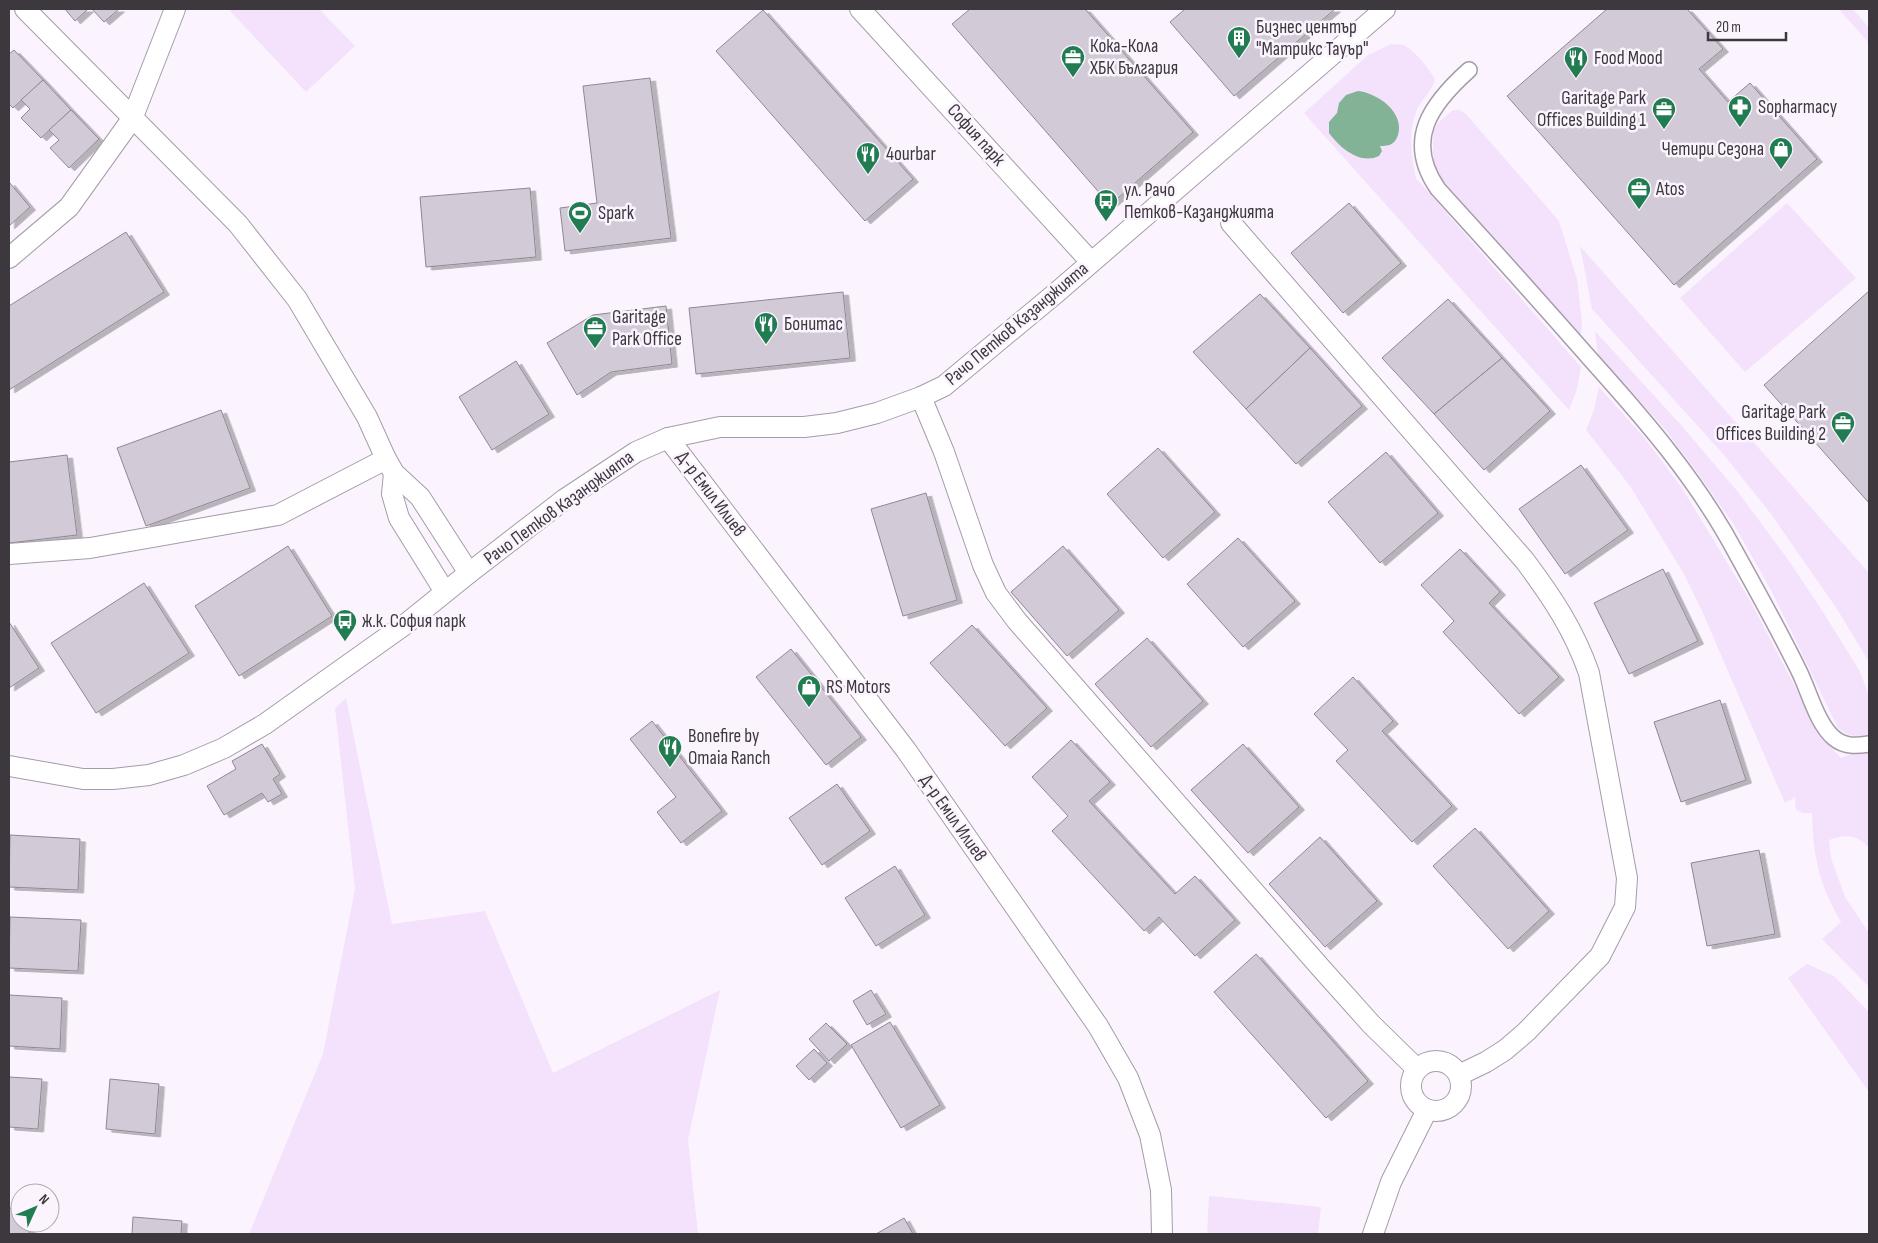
<svg xmlns="http://www.w3.org/2000/svg" width="1878" height="1243" viewBox="0 0 1878 1243" font-family="'Sofia Sans Condensed',sans-serif">
  <style>
    .green { fill: #f4e1fc }
    .water { fill: #82b396 }
    .building { fill: #d3cad7; stroke: #908793; filter: url(#shadow) }
    .lines { fill: none; stroke-linecap: round; stroke-linejoin: round }
    .pedestrian-casing { stroke: #a59ca8; stroke-width: 18 }
    .minor-casing { stroke: #a59ca8; stroke-width: 22 }
    .pedestrian { stroke: #fff; stroke-width: 15 }
    .minor { stroke: #fff; stroke-width: 20 }
    .labels { text-anchor: middle; dominant-baseline: central; stroke-width: 5; stroke-linejoin: round; paint-order: stroke }
    .poi-label { font-size: 19px; fill: #3c383e; stroke: #fbf4fe; text-anchor: start }
    .street-label { font-size: 19px; fill: #3c383e; stroke: #fbf4fe }
  </style>
  <defs>
    <filter id="shadow"><feDropShadow dx="5.5" dy="3" stdDeviation="0" flood-color="#0004"/></filter>
  </defs>
  <rect width="100%" height="100%" fill="#fbf4fe"/>
  <g class="green">
    <polygon points="232,9 319,9 355,46 306,92 230,11"/>
    <polygon points="1839,9 1853,9 1869,28 1869,43"/>
    <path d="M1391 44C1395 45 1400 44 1403 45 1413 49 1431 70 1435 80 1432 90 1424 97 1419 106 1407 128 1411 155 1416 178L1581 367 1577 389 1569 410 1304 113 1368 55Z"/>
    <path d="M1453 110H1459L1465 113 1559 221 1577 279 1582 322 1581 335 1436 173C1433 162 1431 133 1437 124 1441 119 1448 115 1453 110Z"/>
    <polygon points="1787,203 1856,278 1745,372 1680,298"/>
    <polygon points="1580,246 1869,573 1869,662 1837,609 1771,514 1724,455 1592,309"/>
    <path d="M1595 331 1681 425 1738 492 1789 561 1823 612 1859 670 1869 695V735C1856 737 1849 737 1838 728L1772 592 1736 528 1697 472 1664 428 1598 355Z"/>
    <path d="M1599 387 1643 436 1682 488 1751 602 1821 737 1841 758 1861 750H1869V848C1857 834 1845 834 1829 840L1831 858 1845 897 1869 933V987L1822 939 1841 922C1819 883 1813 857 1812 813H1803L1796 810 1795 797 1785 803 1702 611 1684 574 1630 486 1586 430 1594 410Z"/>
    <polygon points="346,698 392,924 485,911 553,1073 720,990 688,1140 698,1234 249,1234 323,1054 355,889 335,708"/>
    <polygon points="1807,964 1834,976 1869,1012 1869,1092 1788,978"/>
    <polygon points="1209,1196 1321,1207 1318,1234 1207,1234"/>
  </g>
  <path class="water" d="M1358 91C1378 93 1405 113 1398 135 1395 144 1390 146 1380 146L1382 151 1379 156C1360 165 1340 148 1329 133V122L1337 113 1339 103 1346 95Z"/>
  <g class="building">
    <polygon points="65,9 88,9 75,21"/>
    <polygon points="92,9 119,9 104,22"/>
    <polygon points="970,9 1085,9 1193,132 1110,205 952,24"/>
    <polygon points="1185,9 1335,9 1234,96 1170,22"/>
    <polygon points="1607,9 1687,9 1723,49 1699,69 1728,102 1750,83 1817,159 1674,285 1507,96"/>
    <polygon points="763,10 913,179 865,221 716,51"/>
    <polygon points="14,50 43,80 13,108 9,104 9,54"/>
    <polygon points="650,78 671,238 565,251 560,208 597,203 583,86"/>
    <polygon points="43,80 71,110 41,138 21,118 30,109 21,100"/>
    <polygon points="71,110 99,139 69,168 50,148 59,140 49,130"/>
    <polygon points="9,182 30,207 9,226"/>
    <polygon points="530,188 536,257 426,267 420,197"/>
    <polygon points="1349,203 1401,263 1343,313 1291,253"/>
    <polygon points="126,232 164,292 9,390 9,306"/>
    <polygon points="1869,291 1869,503 1764,385"/>
    <polygon points="843,292 850,358 696,374 689,308"/>
    <polygon points="1260,294 1310,348 1246,409 1193,352"/>
    <polygon points="1448,299 1502,358 1434,414 1382,358"/>
    <polygon points="666,306 672,364 611,372 577,395 547,343 593,315"/>
    <polygon points="1310,348 1362,406 1296,464 1246,409"/>
    <polygon points="1502,358 1550,411 1484,470 1434,414"/>
    <polygon points="516,361 549,414 492,450 459,397"/>
    <polygon points="221,410 250,488 146,526 117,448"/>
    <polygon points="1158,448 1215,512 1163,558 1107,494"/>
    <polygon points="1386,452 1438,513 1380,563 1328,502"/>
    <polygon points="67,455 77,535 9,543 9,462"/>
    <polygon points="1581,465 1628,530 1565,574 1519,509"/>
    <polygon points="926,493 957,600 903,616 871,509"/>
    <polygon points="1238,538 1295,601 1243,647 1187,584"/>
    <polygon points="288,546 332,616 239,676 195,606"/>
    <polygon points="1063,546 1119,610 1067,656 1011,592"/>
    <polygon points="1460,549 1500,592 1489,603 1559,677 1519,714 1443,632 1454,621 1421,585"/>
    <polygon points="1663,569 1698,641 1629,674 1594,603"/>
    <polygon points="144,583 189,653 96,713 51,643"/>
    <polygon points="9,622 39,668 9,688"/>
    <polygon points="972,625 1047,708 1005,746 930,663"/>
    <polygon points="1147,638 1203,701 1151,747 1095,684"/>
    <polygon points="791,649 861,737 826,765 756,677"/>
    <polygon points="1353,677 1393,721 1382,731 1452,806 1412,842 1336,761 1348,750 1314,714"/>
    <polygon points="1720,700 1746,780 1681,802 1654,722"/>
    <polygon points="652,721 722,811 681,843 657,812 676,797 630,739"/>
    <polygon points="1071,740 1110,782 1089,801 1175,894 1195,876 1235,920 1195,956 1159,917 1144,931 1052,831 1068,816 1032,777"/>
    <polygon points="262,744 280,774 273,779 282,794 268,802 262,793 224,815 207,786 236,769 232,761"/>
    <polygon points="1243,744 1299,807 1248,853 1191,790"/>
    <polygon points="837,784 870,831 822,865 789,818"/>
    <polygon points="1475,828 1549,911 1508,949 1433,866"/>
    <polygon points="10,835 80,839 78,890 9,887"/>
    <polygon points="1320,837 1377,901 1325,947 1269,884"/>
    <polygon points="1759,850 1775,934 1707,946 1691,863"/>
    <polygon points="895,866 925,915 876,946 845,898"/>
    <polygon points="10,917 81,920 78,971 9,968"/>
    <polygon points="1256,954 1368,1081 1326,1118 1214,992"/>
    <polygon points="871,990 886,1014 867,1025 853,1001"/>
    <polygon points="9,995 62,998 60,1049 9,1046"/>
    <polygon points="890,1022 940,1105 901,1128 851,1045"/>
    <polygon points="826,1023 847,1044 829,1061 809,1039"/>
    <polygon points="814,1049 827,1063 809,1080 796,1066"/>
    <polygon points="9,1077 42,1079 38,1129 9,1127"/>
    <polygon points="110,1079 159,1084 155,1134 106,1129"/>
    <polygon points="9,1208 20,1209 20,1223 30,1223 29,1234 9,1234"/>
    <polygon points="133,1217 182,1221 181,1234 132,1234"/>
    <polygon points="904,1218 913,1234 876,1234"/>
  </g>
  <g class="lines">
    <g class="pedestrian-casing">
      <path id="pedestrian" d="M1469 70C1431 104 1404 140 1438 189 1490 246 1541 303 1592 361 1645 420 1697 480 1735 551 1757 591 1779 630 1799 671 1809 691 1817 724 1834 738 1845 747 1856 746 1869 744"/>
    </g>
    <g class="minor-casing">
      <g id="minor">
        <polyline points="25,9 238,224 297,299 367,417 386,459 394,473 420,497 469,573"/>
        <polyline points="860,9 1091,262"/>
        <path d="M1231 223 1525 561C1552 597 1574 630 1589 673L1627 878 1625 907 1600 956 1526 1032 1505 1050 1486 1062 1459 1075"/>
        <polyline points="9,258 69,207 132,119 175,9"/>
        <polyline points="921,397 944,452 983,565 996,593 1017,621 1320,967 1371,1024 1417,1069"/>
        <polyline points="668,438 906,750 1098,1026 1128,1078 1150,1135 1161,1190 1162,1234"/>
        <polyline points="394,473 392,494 399,518 445,592"/>
        <polyline points="9,554 90,548 278,515 386,459"/>
        <polyline points="9,766 83,779 113,779 149,775 184,765 224,748 265,724 407,623 469,573 565,499 636,452 668,438 720,427 804,427 837,423 877,413 921,397 944,386 1056,293 1385,9"/>
        <circle cx="1436" cy="1086" r="25"/>
        <polyline points="1373,1234 1391,1182 1427,1110"/>
      </g>
    </g>
    <use href="#pedestrian" class="pedestrian"/>
    <use href="#minor" class="minor"/>
  </g>
  <defs>
    <g id="building-pin" transform="scale(1.25)"><path d="M0 17L-7.5 6A9.5 9.5 0 1 1 7.5 6Z" fill="#217c52" stroke="#fbf4fe"/><path d="M-4-6H4V6H1V3H-1V6H-4ZM-2.5-4.3h1.7v1.8h-1.7ZM.8-4.3h1.7v1.8H.8ZM-2.5-1h1.7V.8h-1.7ZM.8-1h1.7V.8H.8Z" fill="#fff"/></g>
    <g id="office-pin" transform="scale(1.25)"><path d="M0 17L-7.5 6A9.5 9.5 0 1 1 7.5 6Z" fill="#217c52" stroke="#fbf4fe"/><path d="M-6-3h4V-5.5h4V-3h4V5H-6ZM-1-4.5V-3h2v-1.5ZM-6 0V1H6V0Z" fill="#fff"/></g>
    <g id="restaurant-pin" transform="scale(1.25)"><path d="M0 17L-7.5 6A9.5 9.5 0 1 1 7.5 6Z" fill="#217c52" stroke="#fbf4fe"/><path d="M-5-6h1v4h1v-4h1v4h1v-4h1v5L-1.5 .5V6h-2V.5L-5-1ZM5-6V6H3V1.5H1.5Q1.5-4 5-6Z" fill="#fff"/></g>
    <g id="pharmacy-pin" transform="scale(1.25)"><path d="M0 17L-7.5 6A9.5 9.5 0 1 1 7.5 6Z" fill="#217c52" stroke="#fbf4fe"/><path d="M-2-6h4v4h4v4h-4v4h-4v-4h-4v-4h4Z" fill="#fff"/></g>
    <g id="shop-pin" transform="scale(1.25)"><path d="M0 17L-7.5 6A9.5 9.5 0 1 1 7.5 6Z" fill="#217c52" stroke="#fbf4fe"/><path d="M-5-2.5h2.3a2.7 3.5 0 0 1 5.4 0H5L5.5 6h-11ZM-1.5-2.5h3a1.5 2.3 0 0 0-3 0Z" fill="#fff"/></g>
    <g id="bus-pin" transform="scale(1.25)"><path d="M0 17L-7.5 6A9.5 9.5 0 1 1 7.5 6Z" fill="#217c52" stroke="#fbf4fe"/><path d="M-5-6H5V4H4V6H2V4H-2V6H-4V4H-5ZM-3.5-4V0h7V-4ZM-3.5 1.2v1.5H-2V1.2ZM2 1.2v1.5H3.5V1.2Z" fill="#fff"/></g>
    <g id="stadium-pin" transform="scale(1.25)"><path d="M0 17L-7.5 6A9.5 9.5 0 1 1 7.5 6Z" fill="#217c52" stroke="#fbf4fe"/><path d="M0-5a6.5 5 0 1 0 0 10a6.5 5 0 1 0 0-10ZM-3.5-1.8h7v3.6h-7Z" fill="#fff"/></g>
  </defs>
  <g fill-rule="evenodd">
    <use href="#building-pin" x="1239" y="38"/>
    <use href="#office-pin" x="1073" y="57"/>
    <use href="#restaurant-pin" x="1576" y="58"/>
    <use href="#pharmacy-pin" x="1740" y="107"/>
    <use href="#office-pin" x="1664" y="109"/>
    <use href="#shop-pin" x="1781" y="149"/>
    <use href="#restaurant-pin" x="868" y="154"/>
    <use href="#office-pin" x="1639" y="189"/>
    <use href="#bus-pin" x="1106" y="201"/>
    <use href="#stadium-pin" x="580" y="213"/>
    <use href="#restaurant-pin" x="766" y="324"/>
    <use href="#office-pin" x="595" y="328"/>
    <use href="#office-pin" x="1843" y="423"/>
    <use href="#bus-pin" x="345" y="621"/>
    <use href="#shop-pin" x="809" y="687"/>
    <use href="#restaurant-pin" x="670" y="747"/>
  </g>
  <g class="labels">
    <g class="poi-label">
      <text x="1256" y="27">Бизнес център<tspan x="1256" dy="22">"Матрикс Тауър"</tspan></text>
      <text x="1090" y="46">Кока-Кола<tspan x="1090" dy="22">ХБК България</tspan></text>
      <text x="1594" y="58">Food Mood</text>
      <text x="1646" y="98" text-anchor="end">Garitage Park<tspan x="1646" dy="22">Offices Building 1</tspan></text>
      <text x="1758" y="107">Sopharmacy</text>
      <text x="1764" y="149" text-anchor="end">Четири Сезона</text>
      <text x="886" y="154">4ourbar</text>
      <text x="1656" y="189">Atos</text>
      <text x="1124" y="190">ул. Рачо<tspan x="1124" dy="22">Петков-Казанджията</tspan></text>
      <text x="598" y="213">Spark</text>
      <text x="612" y="317">Garitage<tspan x="612" dy="22">Park Office</tspan></text>
      <text x="784" y="324">Бонитас</text>
      <text x="1826" y="412" text-anchor="end">Garitage Park<tspan x="1826" dy="22">Offices Building 2</tspan></text>
      <text x="362" y="621">ж.к. София парк</text>
      <text x="826" y="687">RS Motors</text>
      <text x="688" y="736">Bonefire by<tspan x="688" dy="22">Omaia Ranch</tspan></text>
    </g>
    <g class="street-label">
      <text transform="translate(976 135) rotate(48)">София парк</text>
      <text transform="translate(1017 324) rotate(-40)">Рачо Петков Казанджията</text>
      <text transform="translate(711 494) rotate(53)">Д-р Емил Илиев</text>
      <text transform="translate(559 508) rotate(-36)">Рачо Петков Казанджията</text>
      <text transform="translate(953 818) rotate(55)">Д-р Емил Илиев</text>
    </g>
  </g>
  <rect width="1878" height="1243" fill="none" stroke="#3c383e" stroke-width="20"/>
  <g transform="translate(35 1208) rotate(46)"><circle r="24" fill="#fbf4fe" stroke="#afa9b1"/>
  <path d="M0-4L9 19L0 12L-9 19Z" fill="#217c52"/>
  <text y="-8" font-size="14" font-weight="bold" text-anchor="middle" fill="#3c383e">N</text>
  </g>
  <path d="M1708 32v8h78v-8" fill="none" stroke="#3c383e" stroke-width="2.5"/>
  <text x="1716" y="32" font-size="15" fill="#3c383e" stroke="#fbf4fe" stroke-width="4" paint-order="stroke">20 m</text>
</svg>
